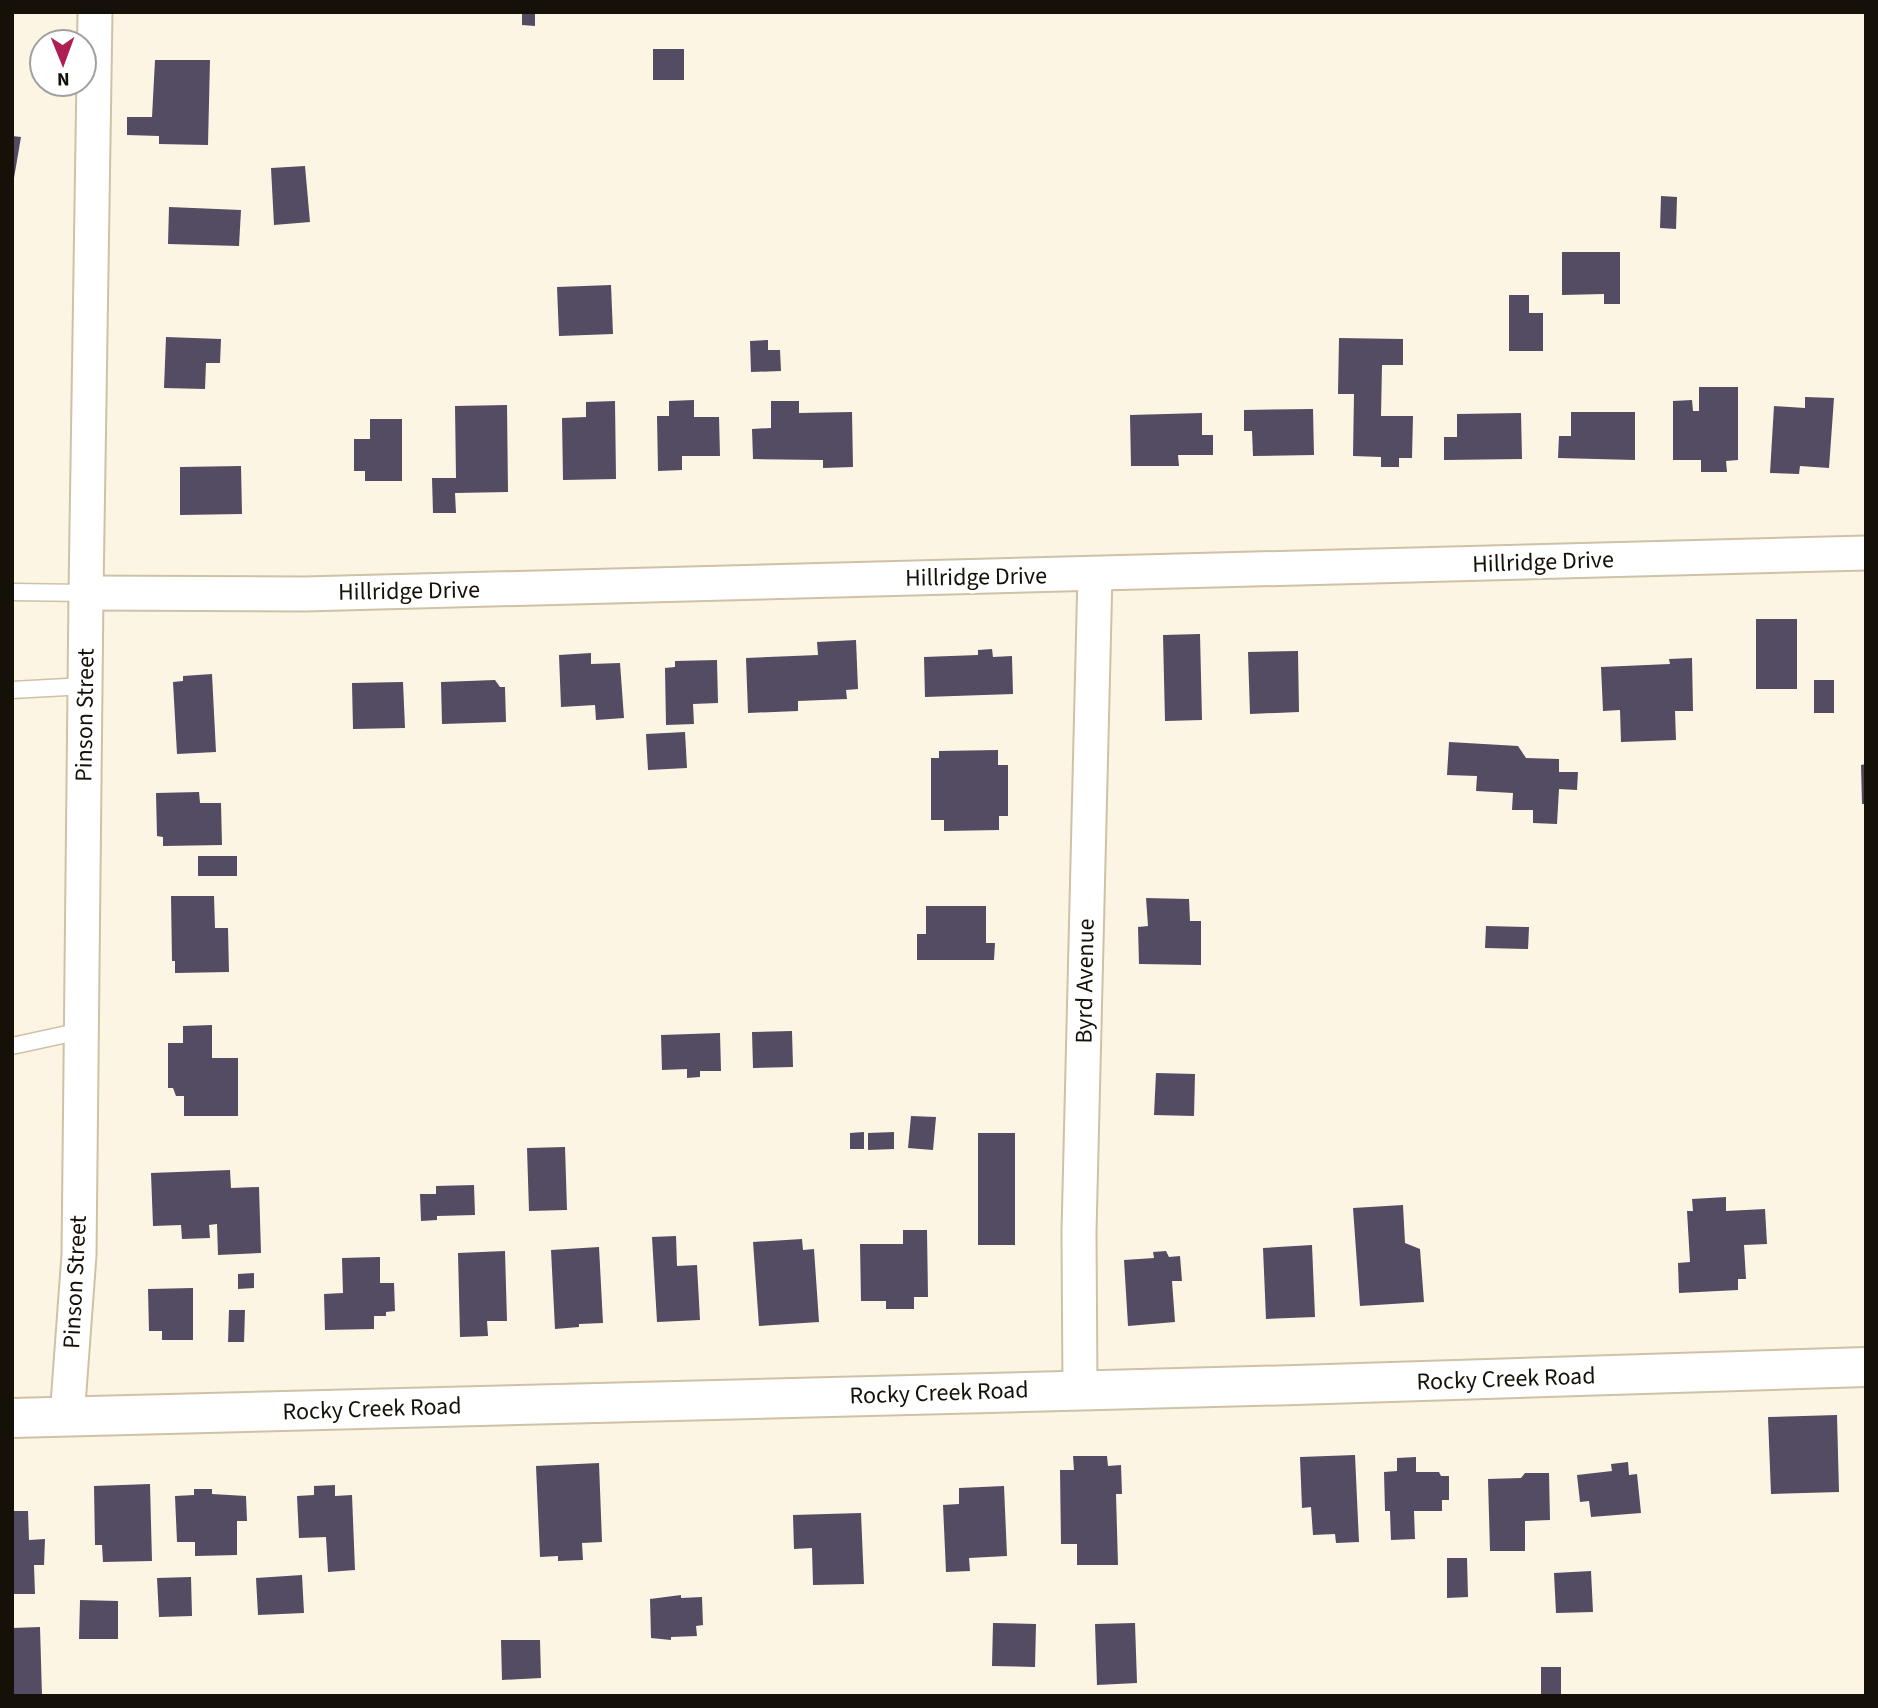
<svg xmlns="http://www.w3.org/2000/svg" width="1878" height="1708" viewBox="0 0 1878 1708" font-family="'Source Sans 3',sans-serif">
  <style>
    .building { fill: #534c63 }
    .lines { fill: none; stroke-linecap: round; stroke-linejoin: round }
    .service-casing { stroke: #cec1a6; stroke-width: 19 }
    .minor-casing { stroke: #cec1a6; stroke-width: 37 }
    .tertiary-casing { stroke: #cec1a6; stroke-width: 42 }
    .service { stroke: #fff; stroke-width: 16 }
    .minor { stroke: #fff; stroke-width: 33 }
    .tertiary { stroke: #fff; stroke-width: 38 }
    .labels { text-anchor: middle; dominant-baseline: central; stroke-width: 7; stroke-linejoin: round; paint-order: stroke }
    .street-label { font-size: 24px; fill: #161108; stroke: #fff }
  </style>
  <rect width="100%" height="100%" fill="#fdf5e4"/>
  <g class="building">
    <polygon points="522,12 535,12 535,26 522,25"/>
    <rect x="653" y="49" width="31" height="31"/>
    <polygon points="155,60 210,60 208,145 159,144 159,136 127,135 127,117 152,117"/>
    <polygon points="12,136 21,137 14,178 12,178"/>
    <polygon points="305,166 310,222 274,225 271,168"/>
    <polygon points="1661,196 1677,197 1676,229 1660,228"/>
    <polygon points="169,207 241,210 239,246 168,244"/>
    <polygon points="1562,252 1620,252 1620,304 1604,304 1604,294 1562,295"/>
    <polygon points="611,285 613,334 559,336 557,287"/>
    <polygon points="1509,295 1529,295 1529,313 1543,313 1543,351 1509,351"/>
    <polygon points="166,337 221,339 220,363 206,363 205,389 164,388"/>
    <polygon points="1339,338 1403,339 1403,365 1382,365 1381,416 1413,416 1412,458 1399,458 1399,467 1381,467 1381,457 1353,456 1354,394 1338,394"/>
    <polygon points="768,340 768,350 780,350 781,371 751,372 750,341"/>
    <polygon points="1699,387 1738,387 1738,460 1726,461 1727,472 1701,472 1701,460 1673,460 1673,401 1692,400 1693,411 1699,411"/>
    <polygon points="1805,397 1834,398 1829,468 1800,466 1799,474 1770,473 1774,406 1805,408"/>
    <polygon points="694,400 694,417 719,417 720,456 682,456 682,470 658,471 657,416 669,416 669,401"/>
    <polygon points="615,401 616,479 563,480 562,418 586,417 586,402"/>
    <polygon points="771,401 799,401 799,413 852,412 853,467 823,468 823,460 753,459 752,429 771,428"/>
    <polygon points="507,405 508,492 455,493 456,513 433,513 432,478 456,478 455,406"/>
    <polygon points="1313,409 1314,455 1253,456 1252,431 1244,431 1244,410"/>
    <polygon points="1571,412 1635,412 1635,460 1558,458 1559,436 1571,436"/>
    <polygon points="1202,413 1202,435 1213,435 1213,455 1178,455 1179,466 1131,466 1130,415"/>
    <polygon points="1521,413 1522,459 1444,460 1444,437 1457,437 1457,414"/>
    <polygon points="370,419 402,419 402,481 365,481 365,471 354,471 354,439 370,439"/>
    <polygon points="241,466 242,514 180,515 180,467"/>
    <rect x="1756" y="619" width="41" height="70"/>
    <polygon points="1200,634 1202,720 1165,721 1163,635"/>
    <polygon points="856,640 858,689 846,690 847,699 798,701 798,711 748,713 746,658 818,655 817,642"/>
    <polygon points="992,649 993,657 1012,656 1013,694 925,697 924,657 978,655 978,650"/>
    <polygon points="1298,651 1299,712 1250,714 1248,652"/>
    <polygon points="591,653 591,664 620,663 624,718 596,720 595,705 561,707 559,655"/>
    <polygon points="1692,658 1693,711 1675,711 1676,740 1621,742 1620,710 1603,711 1601,667 1670,664 1669,659"/>
    <polygon points="717,660 718,703 693,704 694,724 666,725 665,668 675,667 675,661"/>
    <polygon points="212,674 216,752 177,754 173,682 183,681 183,676"/>
    <polygon points="495,680 500,687 505,687 506,722 442,724 441,682"/>
    <rect x="1814" y="680" width="20" height="33"/>
    <polygon points="403,682 405,728 353,729 352,683"/>
    <polygon points="685,732 687,768 648,770 646,734"/>
    <polygon points="1449,742 1518,746 1526,758 1559,759 1559,772 1578,772 1577,790 1559,789 1557,824 1533,823 1533,810 1512,810 1513,793 1476,791 1477,776 1447,775"/>
    <polygon points="998,750 998,765 1008,765 1008,816 999,816 999,830 944,831 944,820 931,820 931,758 939,758 939,751"/>
    <polygon points="1866,764 1866,804 1862,804 1861,765"/>
    <polygon points="199,792 200,803 221,803 222,845 163,846 163,837 157,836 156,793"/>
    <rect x="198" y="856" width="39" height="20"/>
    <polygon points="171,896 214,896 215,928 228,928 229,972 175,973 175,961 172,961"/>
    <polygon points="1146,898 1189,899 1190,921 1201,921 1201,965 1139,964 1138,927 1148,926"/>
    <polygon points="926,906 986,906 986,943 995,943 994,960 917,960 917,934 926,934"/>
    <polygon points="1486,926 1529,927 1528,949 1485,948"/>
    <polygon points="212,1025 212,1058 238,1058 238,1116 184,1116 184,1096 176,1096 173,1088 168,1088 168,1043 183,1043 183,1026"/>
    <polygon points="792,1031 793,1067 753,1068 752,1032"/>
    <polygon points="720,1033 721,1071 700,1071 700,1077 687,1078 687,1069 662,1070 661,1035"/>
    <polygon points="1156,1073 1195,1074 1194,1116 1154,1115"/>
    <polygon points="911,1116 936,1117 933,1150 908,1148"/>
    <polygon points="864,1132 864,1149 850,1149 850,1133"/>
    <polygon points="894,1132 894,1149 868,1150 868,1133"/>
    <rect x="978" y="1133" width="37" height="112"/>
    <polygon points="565,1147 567,1210 529,1211 527,1148"/>
    <polygon points="230,1170 231,1188 259,1187 261,1253 218,1255 217,1224 209,1225 210,1238 182,1239 181,1225 153,1226 151,1173"/>
    <polygon points="474,1185 475,1215 437,1216 437,1220 421,1221 420,1194 436,1194 436,1186"/>
    <polygon points="1726,1197 1726,1211 1765,1209 1767,1244 1744,1245 1746,1279 1738,1279 1738,1290 1679,1293 1678,1263 1690,1262 1687,1211 1693,1211 1692,1199"/>
    <polygon points="1403,1205 1405,1243 1420,1249 1424,1302 1360,1306 1353,1208"/>
    <polygon points="903,1230 927,1230 928,1297 914,1297 914,1309 886,1309 886,1301 861,1301 860,1244 903,1244"/>
    <polygon points="676,1236 677,1266 697,1265 700,1320 657,1322 652,1237"/>
    <polygon points="802,1239 803,1250 814,1249 819,1322 759,1326 753,1242"/>
    <polygon points="1312,1245 1315,1317 1266,1319 1263,1248"/>
    <polygon points="599,1247 603,1323 579,1324 579,1327 555,1329 551,1250"/>
    <polygon points="505,1251 507,1321 487,1321 488,1336 460,1337 458,1253"/>
    <polygon points="1166,1251 1169,1257 1180,1256 1182,1281 1172,1281 1175,1322 1128,1326 1124,1260 1154,1258 1153,1252"/>
    <polygon points="380,1257 380,1283 394,1283 395,1311 386,1312 386,1316 374,1316 374,1329 325,1330 324,1294 343,1293 342,1258"/>
    <polygon points="254,1273 254,1288 238,1289 238,1274"/>
    <polygon points="193,1288 193,1340 162,1340 162,1331 149,1331 148,1289"/>
    <polygon points="229,1310 245,1310 244,1342 228,1342"/>
    <polygon points="1837,1415 1839,1492 1771,1494 1768,1417"/>
    <polygon points="1355,1455 1359,1542 1336,1543 1335,1534 1313,1535 1311,1507 1302,1508 1300,1457"/>
    <polygon points="1073,1456 1107,1456 1108,1466 1121,1465 1122,1494 1116,1494 1118,1565 1077,1565 1077,1544 1061,1544 1060,1470 1074,1470"/>
    <polygon points="1416,1457 1416,1472 1439,1472 1441,1476 1449,1476 1449,1500 1442,1500 1442,1511 1414,1511 1415,1539 1391,1540 1390,1511 1385,1511 1384,1472 1397,1471 1397,1458"/>
    <polygon points="1628,1462 1629,1475 1637,1474 1641,1513 1591,1517 1589,1501 1580,1502 1577,1475 1612,1471 1611,1464"/>
    <polygon points="599,1463 602,1542 582,1543 583,1560 558,1561 558,1556 540,1557 536,1466"/>
    <polygon points="1525,1473 1549,1473 1550,1520 1525,1521 1525,1551 1490,1551 1488,1479 1521,1478"/>
    <polygon points="150,1484 152,1561 103,1562 102,1545 95,1545 94,1486"/>
    <polygon points="335,1485 335,1496 352,1495 355,1570 328,1572 326,1537 299,1538 297,1496 314,1495 314,1486"/>
    <polygon points="1004,1486 1007,1556 969,1558 970,1571 946,1572 943,1505 959,1504 959,1488"/>
    <polygon points="194,1489 212,1489 212,1494 246,1496 247,1521 237,1521 237,1555 195,1556 195,1542 177,1542 175,1496 194,1495"/>
    <polygon points="12,1511 28,1511 29,1540 45,1539 44,1565 34,1565 35,1594 12,1594"/>
    <polygon points="861,1513 864,1584 813,1585 812,1548 794,1549 793,1515"/>
    <polygon points="1447,1558 1467,1558 1468,1597 1447,1598"/>
    <polygon points="1591,1571 1593,1612 1556,1613 1554,1573"/>
    <polygon points="302,1575 304,1613 258,1615 256,1578"/>
    <polygon points="191,1577 192,1616 159,1617 157,1578"/>
    <polygon points="681,1595 681,1598 702,1597 703,1625 696,1626 697,1636 671,1637 671,1640 651,1638 650,1599"/>
    <polygon points="80,1600 118,1601 118,1639 79,1639"/>
    <polygon points="993,1623 1036,1624 1035,1667 992,1666"/>
    <polygon points="1135,1623 1137,1683 1097,1685 1095,1624"/>
    <polygon points="40,1627 42,1696 12,1696 12,1628"/>
    <polygon points="501,1640 540,1640 541,1678 502,1680"/>
    <rect x="1541" y="1667" width="20" height="29"/>
  </g>
  <g class="lines">
    <g class="service-casing">
      <g id="service">
        <polyline points="12,592 86,593"/>
        <polyline points="12,690 85,686"/>
        <polyline points="12,1046 81,1031"/>
      </g>
    </g>
    <g class="minor-casing">
      <g id="minor">
        <polyline points="86,593 305,594 1866,553"/>
        <polyline points="1080,1389 1079,1232 1095,574"/>
        <polyline points="67,1418 79,1255 86,593 95,12"/>
      </g>
    </g>
    <g class="tertiary-casing">
      <polyline id="tertiary" points="12,1418 1296,1385 1866,1367"/>
    </g>
    <use href="#service" class="service"/>
    <use href="#minor" class="minor"/>
    <use href="#tertiary" class="tertiary"/>
  </g>
  <g class="labels">
    <g class="street-label">
      <text transform="translate(1543 562) rotate(-2)">Hillridge Drive</text>
      <text transform="translate(976 577) rotate(-1)">Hillridge Drive</text>
      <text transform="translate(409 591) rotate(-1)">Hillridge Drive</text>
      <text transform="translate(85 715) rotate(-89)">Pinson Street</text>
      <text transform="translate(1085 981) rotate(-89)">Byrd Avenue</text>
      <text transform="translate(75 1282) rotate(-87)">Pinson Street</text>
      <text transform="translate(1506 1379) rotate(-2)">Rocky Creek Road</text>
      <text transform="translate(939 1393) rotate(-2)">Rocky Creek Road</text>
      <text transform="translate(372 1409) rotate(-2)">Rocky Creek Road</text>
    </g>
  </g>
  <rect width="1878" height="1708" fill="none" stroke="#161108" stroke-width="28"/>
  <g transform="translate(63 63) rotate(179)"><circle r="33" fill="#ffffff" stroke="#a2a09c" stroke-width="2"/>
  <path d="M0-5L12 26L0 18L-12 26Z" fill="#ae1e54"/>
  <text y="-10" font-size="19" font-weight="bold" text-anchor="middle" fill="#161108">N</text>
  </g>
</svg>
